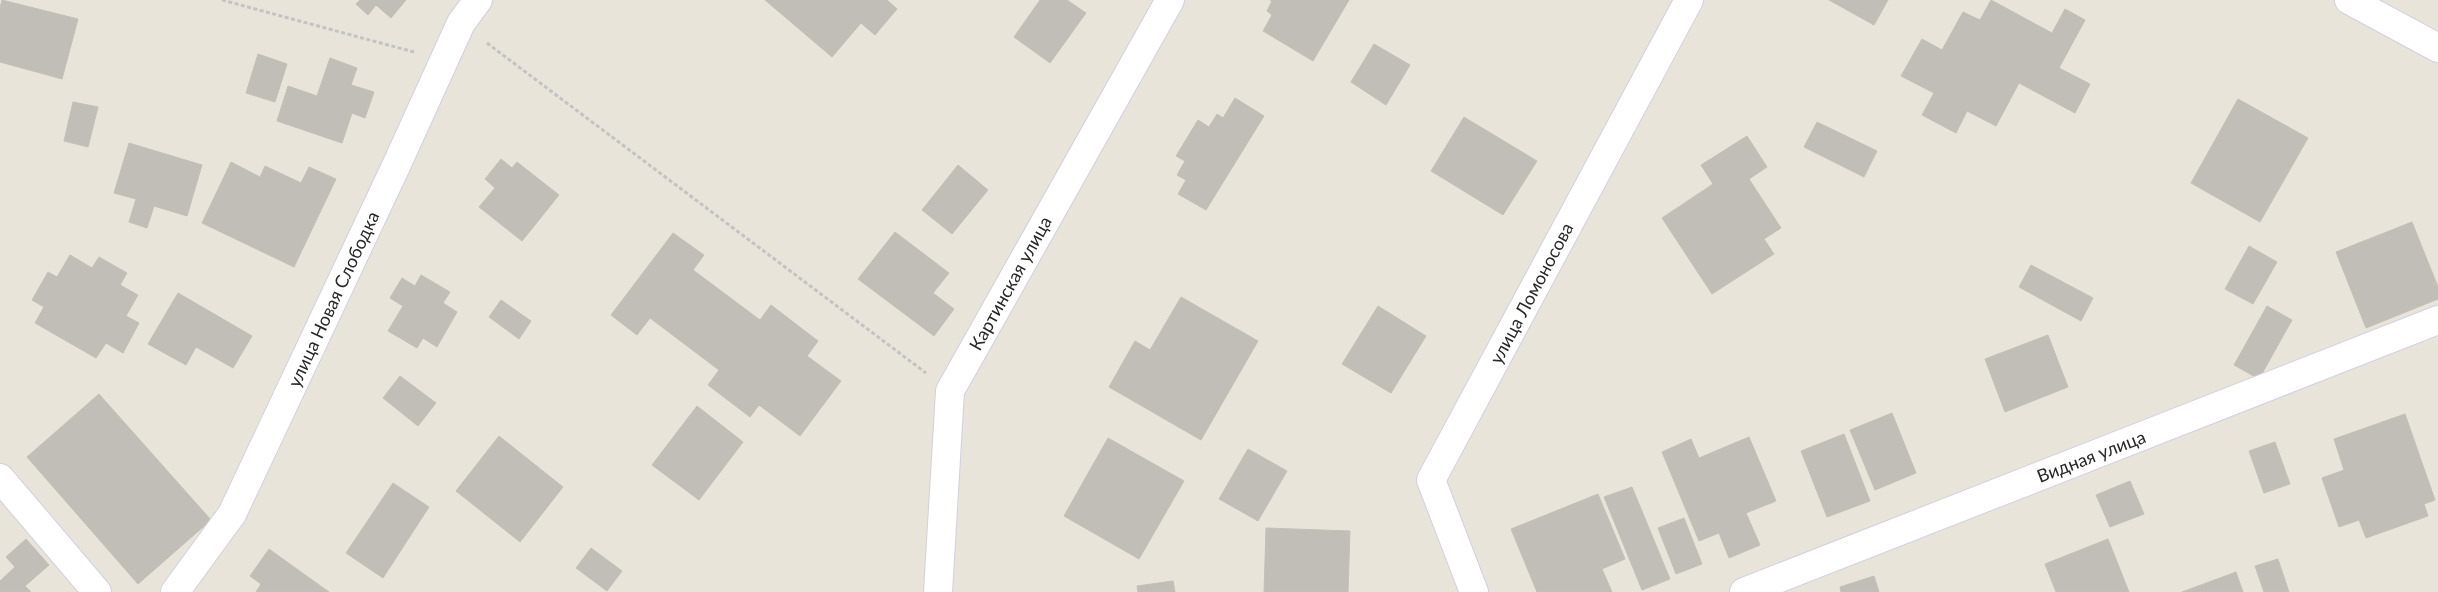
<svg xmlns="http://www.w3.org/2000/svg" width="2438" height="592" viewBox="0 0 2438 592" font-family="Lato,sans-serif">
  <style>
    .building { fill: #c1bdb7; stroke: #c3c0b4 }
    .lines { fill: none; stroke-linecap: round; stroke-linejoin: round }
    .minor-casing { stroke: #d0d1df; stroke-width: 30 }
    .path { stroke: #c3c3c3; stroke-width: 3; stroke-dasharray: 4 2.5; stroke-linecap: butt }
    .minor { stroke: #fff; stroke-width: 28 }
    .labels { text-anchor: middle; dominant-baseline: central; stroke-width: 4; stroke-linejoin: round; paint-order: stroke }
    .street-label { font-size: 18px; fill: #272727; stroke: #fff }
  </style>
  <rect width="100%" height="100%" fill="#e8e4da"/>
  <g class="building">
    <polygon points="2,0 78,19 62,79 0,62 0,8"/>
    <polygon points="360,0 406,0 391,18 376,5 368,15 356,4"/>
    <polygon points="765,0 887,0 897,9 875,35 861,23 832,57"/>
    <polygon points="1040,0 1067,0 1086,13 1050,63 1014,37"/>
    <polygon points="1270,0 1349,0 1313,61 1263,31 1272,15 1267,11 1272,1"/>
    <polygon points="1829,0 1888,0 1874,25"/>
    <polygon points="1991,0 2052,33 2065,9 2085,20 2059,68 2090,84 2075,113 2019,83 1996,126 1967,111 1956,133 1922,115 1934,93 1901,76 1922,39 1942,50 1963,12 1980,20"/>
    <polygon points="1374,44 1410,65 1386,105 1351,82"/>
    <polygon points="258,54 287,64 275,102 246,93"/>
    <polygon points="330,58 357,68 351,85 374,92 365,118 352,113 342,143 277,121 288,86 317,96"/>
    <polygon points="1235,98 1264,116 1206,210 1178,194 1186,180 1177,175 1185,161 1176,156 1198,120 1209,127 1217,114 1223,118"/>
    <polygon points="2238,99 2308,138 2260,222 2191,183"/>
    <polygon points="73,102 98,107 88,147 64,141"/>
    <polygon points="1464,117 1537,161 1503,215 1431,171"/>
    <polygon points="1817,122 1877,151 1864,177 1804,147"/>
    <polygon points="1747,136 1767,167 1749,179 1781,228 1764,239 1774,254 1712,294 1662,218 1713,184 1701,165"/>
    <polygon points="129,143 202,165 187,216 154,206 147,228 129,222 136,199 114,193"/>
    <polygon points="501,159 512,168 517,162 559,195 522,241 479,207 495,188 485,179"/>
    <polygon points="231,162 260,177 265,166 301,183 309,167 336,179 294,267 202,223"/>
    <polygon points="958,165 988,190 952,234 922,210"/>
    <polygon points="2412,222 2438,287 2438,299 2366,328 2336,252"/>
    <polygon points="895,232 949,273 933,293 954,309 934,336 858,279"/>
    <polygon points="673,233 704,255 693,270 760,320 771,305 818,341 807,356 841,381 800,436 759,405 750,417 708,385 719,370 650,318 637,335 611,315"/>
    <polygon points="2249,246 2277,262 2253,304 2225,289"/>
    <polygon points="70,255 92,268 99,257 127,273 120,285 138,295 126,316 139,323 123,353 106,343 96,358 35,323 44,307 32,300 48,272 57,277"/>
    <polygon points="2031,265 2093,298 2081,321 2019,287"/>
    <polygon points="421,275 450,292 443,303 457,312 437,347 423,338 417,348 388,331 403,306 390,298 402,278 415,286"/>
    <polygon points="178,293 252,336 233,368 196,347 186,365 148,344"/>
    <polygon points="1181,297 1258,341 1201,440 1109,387 1135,341 1150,350"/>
    <polygon points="501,300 531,321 519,339 489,317"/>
    <polygon points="1378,306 1426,336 1391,393 1342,364"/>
    <polygon points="2267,306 2292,320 2259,379 2234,365"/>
    <polygon points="2048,335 2068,387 2005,412 1985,359"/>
    <polygon points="400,376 436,403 418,426 383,398"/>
    <polygon points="99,394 211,520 138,584 27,457"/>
    <polygon points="697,406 743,442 699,500 652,465"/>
    <polygon points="1892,413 1916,473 1875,490 1850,430"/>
    <polygon points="2405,414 2435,500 2424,504 2428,516 2366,538 2359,520 2339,527 2322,478 2344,470 2334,439"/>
    <polygon points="1844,434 1870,501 1827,517 1801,451"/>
    <polygon points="499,436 563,487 520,542 456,491"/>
    <polygon points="1749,437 1776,501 1746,513 1760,545 1729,558 1719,533 1699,541 1662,452 1691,439 1699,458"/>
    <polygon points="1108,438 1184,481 1139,559 1064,516"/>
    <polygon points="2275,442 2290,484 2264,493 2249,451"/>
    <polygon points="1248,449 1287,471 1258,521 1219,499"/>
    <polygon points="2130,481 2144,514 2110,527 2096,495"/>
    <polygon points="393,483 429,507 383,578 346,553"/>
    <polygon points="1632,487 1670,579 1642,590 1604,497"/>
    <polygon points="1598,494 1625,559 1602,569 1612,592 1537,592 1511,529"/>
    <polygon points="1684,518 1702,564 1676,574 1658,528"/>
    <polygon points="1266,528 1350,531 1348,592 1264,592"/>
    <polygon points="26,539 49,565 25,586 31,592 0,592 0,581 15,567 6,557"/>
    <polygon points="2108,539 2129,592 2056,592 2045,564"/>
    <polygon points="591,548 622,571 607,591 576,568"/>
    <polygon points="269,549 329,592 256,592 261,584 250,576"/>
    <polygon points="2278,559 2289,592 2264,592 2255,566"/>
    <polygon points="2236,572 2243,592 2182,592"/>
    <polygon points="1874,576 1879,592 1841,592 1840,587"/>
    <polygon points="1173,581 1175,592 1138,592 1137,586"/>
  </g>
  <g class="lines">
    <g class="minor-casing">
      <g id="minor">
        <polyline points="2349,0 2438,48"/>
        <polyline points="0,478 97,592"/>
        <polyline points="175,592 232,514 396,166 461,23 478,0"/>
        <polyline points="938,592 950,391 1170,0"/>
        <polyline points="1474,592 1431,480 1689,0"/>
        <polyline points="1744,592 2438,320"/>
      </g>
    </g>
    <g class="path">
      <polyline points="222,0 414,52"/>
      <polyline points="487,43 926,373"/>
    </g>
    <use href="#minor" class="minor"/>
  </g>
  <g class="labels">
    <g class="street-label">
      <text transform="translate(1010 283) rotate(-61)">Картинская улица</text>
      <text transform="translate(1531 293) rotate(-62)">улица Ломоносова</text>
      <text transform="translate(333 299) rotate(-65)">улица Новая Слободка</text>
      <text transform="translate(2091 456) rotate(-21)">Видная улица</text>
    </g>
  </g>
</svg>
